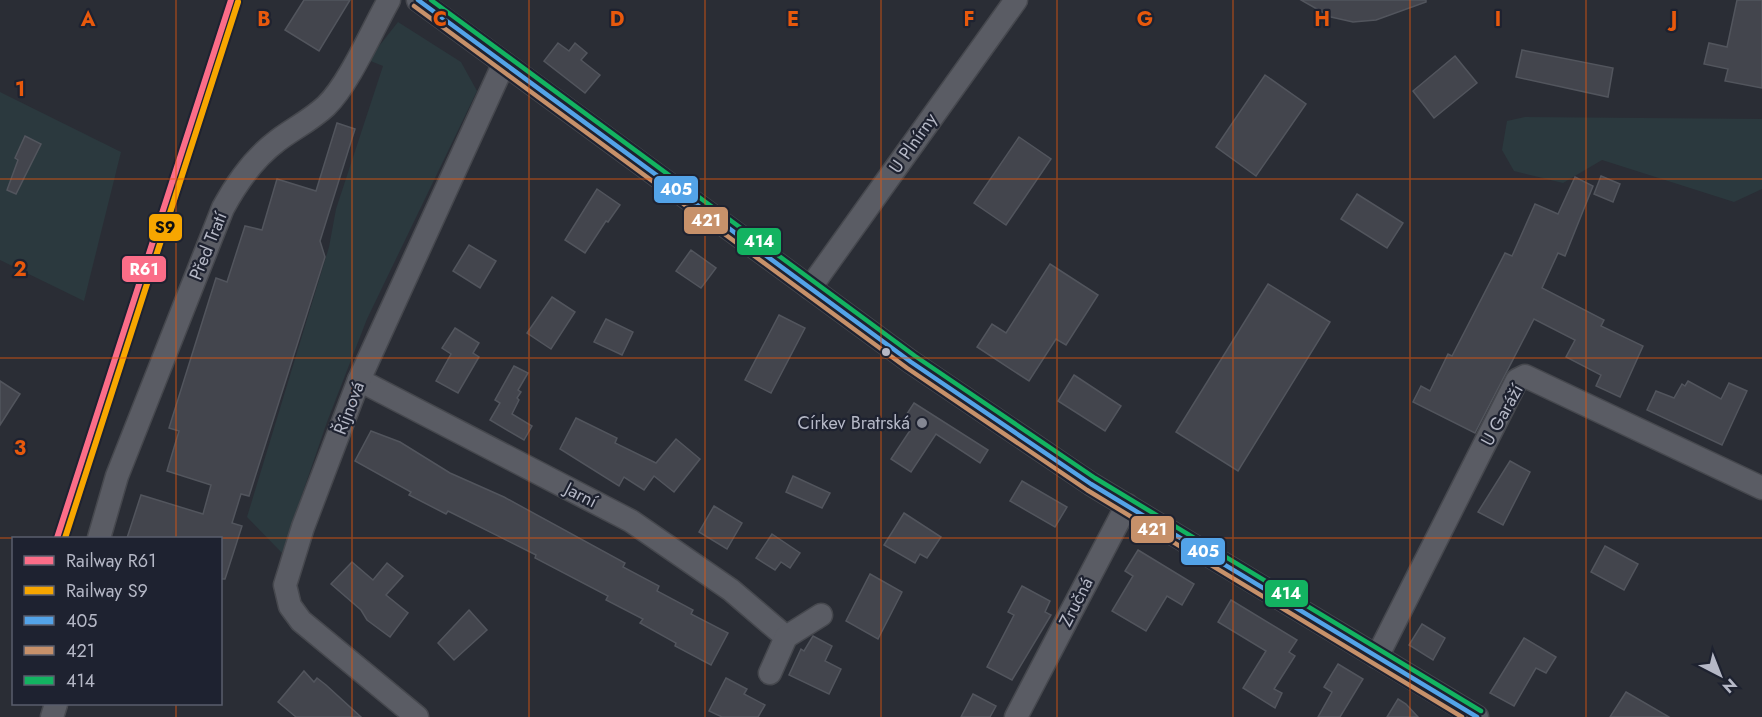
<svg xmlns="http://www.w3.org/2000/svg" width="1762" height="717" viewBox="0 0 1762 717" font-family="Jost,sans-serif">
  <style>
    .green { fill: #2b393e }
    .building { fill: #43454d; stroke: #52555d; stroke-width: 1.5 }
    .lines { fill: none; stroke-linecap: round; stroke-linejoin: round }
    .minor-casing { stroke: #46484e; stroke-width: 25 }
    .minor { stroke: #5a5c64; stroke-width: 22 }
    .bus-1-casing { stroke: #1e2230; stroke-width: 9 }
    .bus-2-casing { stroke: #1e2230; stroke-width: 9 }
    .bus-3-casing { stroke: #1e2230; stroke-width: 9 }
    .bus-1 { stroke: #53a3e8; stroke-width: 4.5 }
    .bus-2 { stroke: #c7916a; stroke-width: 4.5 }
    .bus-3 { stroke: #13b361; stroke-width: 4.5 }
    .rail-1-casing { stroke: #1e2230; stroke-width: 10 }
    .rail-2-casing { stroke: #1e2230; stroke-width: 10 }
    .rail-1 { stroke: #fb6d88; stroke-width: 6 }
    .rail-2 { stroke: #f7a600; stroke-width: 6 }
    .grid { fill: none; stroke: #e8590c; stroke-width: 1.5; stroke-opacity: 0.55 }
    .bus-dot { fill: #b5b8c6; stroke: #1e2230; stroke-width: 2 }
    .poi-dot { fill: #848793; stroke: #1e2230; stroke-width: 2 }
    .labels { text-anchor: middle; dominant-baseline: central; stroke-width: 4.5; stroke-linejoin: round; paint-order: stroke }
    .street-label { font-size: 18px; fill: #b5b8c6; stroke: #1e2230 }
    .poi-label { font-size: 18px; fill: #b5b8c6; stroke: #1e2230; text-anchor: end }
    .grid-label { font-size: 20px; text-anchor: middle; font-weight: bold; fill: #e8590c; stroke: #1e2230; stroke-width: 4.5; stroke-linejoin: round; paint-order: stroke }
    .line-badge { stroke: #1e2230; stroke-width: 2 }
    .badge-label { font-size: 16px; text-anchor: middle; font-weight: bold; fill: #fff }
    .pale-badge-label { font-size: 16px; text-anchor: middle; font-weight: bold; fill: #111 }
  </style>
  <rect width="100%" height="100%" fill="#2a2d35"/>
  <g class="green">
    <polygon points="398,22 461,62 477,91 367,319 327,422 282,553 247,517 329,247 336,209 383,66 368,60"/>
    <polygon points="0,92 121,152 84,301 0,260"/>
    <polygon points="1525,117 1762,119 1762,189 1734,202 1602,160 1563,183 1514,171 1502,150 1507,121"/>
  </g>
  <g class="building">
    <polygon points="304,0 350,0 319,51 285,30"/>
    <polygon points="1301,0 1426,0 1426,2 1376,20 1353,22 1331,17"/>
    <polygon points="1737,0 1762,0 1762,88 1725,81 1728,69 1704,64 1709,43 1727,47"/>
    <polygon points="558,43 569,51 575,43 587,53 581,60 600,75 585,93 544,61"/>
    <polygon points="1522,50 1613,68 1608,97 1516,77"/>
    <polygon points="1455,56 1477,83 1434,118 1413,91"/>
    <polygon points="1265,75 1306,104 1256,176 1216,147"/>
    <polygon points="337,123 355,129 320,241 325,257 249,496 241,494 232,523 242,526 225,579 220,579 220,538 127,538 141,495 203,514 211,485 167,471 179,431 169,428 216,278 227,282 245,226 262,230 277,179 316,191"/>
    <polygon points="25,136 41,144 16,194 7,190 18,160 15,158"/>
    <polygon points="1019,137 1051,159 1006,225 974,203"/>
    <polygon points="1601,176 1620,184 1613,202 1594,194"/>
    <polygon points="1575,177 1593,186 1565,256 1558,253 1542,288 1604,320 1601,326 1643,346 1620,397 1596,386 1601,375 1566,357 1575,340 1534,319 1475,433 1413,402 1421,386 1430,391 1448,354 1452,356 1505,253 1512,256 1535,204 1558,214"/>
    <polygon points="597,189 620,205 608,222 606,221 585,253 565,240"/>
    <polygon points="1357,194 1403,223 1387,248 1341,219"/>
    <polygon points="469,245 496,261 480,288 453,271"/>
    <polygon points="691,250 716,268 701,288 676,271"/>
    <polygon points="1050,264 1098,295 1066,345 1056,339 1029,381 977,347 992,324 1006,333"/>
    <polygon points="1268,284 1330,322 1238,471 1176,432"/>
    <polygon points="552,297 575,312 551,349 527,333"/>
    <polygon points="779,315 805,328 771,393 745,380"/>
    <polygon points="606,319 633,332 622,355 594,342"/>
    <polygon points="455,328 479,343 473,353 479,357 458,393 436,381 451,354 442,348"/>
    <polygon points="514,366 528,373 518,390 521,392 517,398 519,400 512,414 532,426 524,440 490,420 500,403 495,400"/>
    <polygon points="1074,375 1121,406 1105,431 1058,401"/>
    <polygon points="0,381 20,394 0,425"/>
    <polygon points="1688,381 1721,399 1729,383 1747,391 1722,445 1647,410 1656,391 1674,398 1682,384 1685,386"/>
    <polygon points="914,403 988,450 980,463 936,434 911,472 891,459 911,429 901,423"/>
    <polygon points="576,418 617,438 615,443 656,463 676,439 700,459 674,492 654,476 644,490 624,477 619,486 560,449"/>
    <polygon points="371,431 400,442 450,473 504,497 625,563 623,567 659,586 657,591 693,610 691,614 728,633 711,665 675,646 676,643 640,623 643,619 606,600 608,596 535,558 536,555 448,511 446,514 409,495 411,492 355,461"/>
    <polygon points="1510,461 1530,472 1503,525 1478,512"/>
    <polygon points="793,476 830,493 822,508 786,492"/>
    <polygon points="1022,481 1067,507 1055,527 1010,501"/>
    <polygon points="714,506 742,523 727,549 699,532"/>
    <polygon points="904,513 941,537 927,558 920,554 915,563 884,545"/>
    <polygon points="772,534 800,553 790,568 781,562 775,570 756,558"/>
    <polygon points="1605,546 1638,564 1624,590 1591,572"/>
    <polygon points="1138,550 1194,584 1182,605 1167,596 1146,631 1112,611 1133,576 1125,571"/>
    <polygon points="352,562 373,580 387,563 403,576 386,595 408,613 390,637 367,620 361,610 331,584"/>
    <polygon points="870,574 902,592 878,639 846,621"/>
    <polygon points="1022,586 1050,601 1045,612 1051,615 1012,680 987,667 1014,615 1008,612"/>
    <polygon points="1231,600 1297,640 1289,652 1295,656 1274,689 1282,693 1275,708 1243,688 1266,651 1218,622"/>
    <polygon points="469,610 487,630 454,660 438,643"/>
    <polygon points="1422,624 1445,638 1433,660 1409,645"/>
    <polygon points="813,636 832,646 825,661 841,669 829,694 789,675 801,649 804,651"/>
    <polygon points="1524,638 1556,657 1546,673 1536,668 1514,706 1490,693"/>
    <polygon points="1338,664 1363,679 1340,717 1318,717 1332,692 1324,687"/>
    <polygon points="304,671 314,682 317,678 326,685 361,717 296,717 278,702"/>
    <polygon points="726,678 747,689 744,694 765,705 758,717 722,717 709,711"/>
    <polygon points="1626,692 1669,717 1610,717"/>
    <polygon points="973,694 996,706 990,717 961,717"/>
    <polygon points="1398,699 1406,704 1418,717 1387,717"/>
  </g>
  <g class="lines">
    <g class="minor-casing">
      <g id="minor">
        <polyline points="418,0 911,362 1091,484 1477,717"/>
        <polyline points="810,288 1016,0"/>
        <polyline points="359,380 631,521 731,590 786,637"/>
        <path d="M99 538 117 476 223 208C237 182 253 159 277 141 293 129 311 120 326 106 349 84 372 30 389 0"/>
        <polyline points="1377,657 1517,380 1525,376 1762,488"/>
        <polyline points="770,673 786,637 821,615"/>
        <polyline points="52,717 56,704"/>
        <polyline points="417,717 301,621 290,606 285,585 303,527 359,380 504,63"/>
        <polyline points="1016,717 1127,505"/>
      </g>
    </g>
    <use href="#minor" class="minor"/>
    <g class="bus-1-casing">
      <polyline id="bus-1" points="418,0 911,362 1091,484 1477,717"/>
    </g>
    <g class="bus-2-casing">
      <polyline id="bus-2" points="414,6 907,368 1087,490 1462,717"/>
    </g>
    <g class="bus-3-casing">
      <polyline id="bus-3" points="431,0 915,356 1095,478 1481,711"/>
    </g>
    <use href="#bus-1" class="bus-1"/>
    <use href="#bus-2" class="bus-2"/>
    <use href="#bus-3" class="bus-3"/>
    <g class="rail-1-casing">
      <polyline id="rail-1" points="57,538 231,0"/>
    </g>
    <g class="rail-2-casing">
      <polyline id="rail-2" points="65,538 238,2"/>
    </g>
    <use href="#rail-1" class="rail-1"/>
    <use href="#rail-2" class="rail-2"/>
  </g>
  <path class="grid" d="M176 0V538M352 0V717M529 0V717M705 0V717M881 0V717M1057 0V717M1233 0V717M1410 0V717M1586 0V717M0 179H1762M0 358H1762M0 538H1762M176 704V717"/>
  <circle class="bus-dot" cx="886" cy="352" r="5"/>
  <circle class="poi-dot" cx="922" cy="423" r="6"/>
  <g class="labels">
    <g class="street-label">
      <text transform="translate(913 143) rotate(-55)">U Plnírny</text>
      <text transform="translate(208 246) rotate(-68)">Před Tratí</text>
      <text transform="translate(349 408) rotate(-69)">Říjnová</text>
      <text transform="translate(1502 415) rotate(-61)">U Garáží</text>
      <text transform="translate(581 495) rotate(27)">Jarní</text>
      <text transform="translate(1076 602) rotate(-63)">Zručná</text>
    </g>
    <g class="poi-label">
      <text x="910" y="423">Církev Bratrská</text>
    </g>
  </g>
  <g class="grid-label">
    <text x="88" y="26">A</text>
    <text x="264" y="26">B</text>
    <text x="440" y="26">C</text>
    <text x="617" y="26">D</text>
    <text x="793" y="26">E</text>
    <text x="969" y="26">F</text>
    <text x="1145" y="26">G</text>
    <text x="1322" y="26">H</text>
    <text x="1498" y="26">I</text>
    <text x="1674" y="26">J</text>
    <text x="20" y="96">1</text>
    <text x="20" y="276">2</text>
    <text x="20" y="455">3</text>
  </g>
  <g class="line-badge">
    <rect x="653" y="175" width="46" height="29" rx="6" fill="#53a3e8"/>
    <rect x="683" y="206" width="46" height="29" rx="6" fill="#c7916a"/>
    <rect x="148" y="213" width="35" height="29" rx="6" fill="#f7a600"/>
    <rect x="736" y="227" width="46" height="29" rx="6" fill="#13b361"/>
    <rect x="121" y="255" width="46" height="28" rx="6" fill="#fb6d88"/>
    <rect x="1130" y="515" width="45" height="29" rx="6" fill="#c7916a"/>
    <rect x="1180" y="537" width="46" height="29" rx="6" fill="#53a3e8"/>
    <rect x="1264" y="579" width="45" height="29" rx="6" fill="#13b361"/>
  </g>
  <g class="badge-label">
    <text x="676" y="195">405</text>
    <text x="706" y="226">421</text>
    <text x="759" y="247">414</text>
    <text x="144" y="275">R61</text>
    <text x="1152" y="535">421</text>
    <text x="1203" y="557">405</text>
    <text x="1286" y="599">414</text>
  </g>
  <g class="pale-badge-label">
    <text x="165" y="233">S9</text>
  </g>
  <rect x="12" y="537" width="210" height="168" fill="#1e2230" stroke="#5a5e6c" stroke-width="1.5"/>
  <rect x="24" y="556" width="30" height="9" fill="#fb6d88" stroke="#5a5e6c" stroke-width="1.5"/>
  <text x="66" y="567" font-size="18" fill="#b5b8c6">Railway R61</text>
  <rect x="24" y="586" width="30" height="9" fill="#f7a600" stroke="#5a5e6c" stroke-width="1.5"/>
  <text x="66" y="597" font-size="18" fill="#b5b8c6">Railway S9</text>
  <rect x="24" y="616" width="30" height="9" fill="#53a3e8" stroke="#5a5e6c" stroke-width="1.5"/>
  <text x="66" y="627" font-size="18" fill="#b5b8c6">405</text>
  <rect x="24" y="646" width="30" height="9" fill="#c7916a" stroke="#5a5e6c" stroke-width="1.5"/>
  <text x="66" y="657" font-size="18" fill="#b5b8c6">421</text>
  <rect x="24" y="676" width="30" height="9" fill="#13b361" stroke="#5a5e6c" stroke-width="1.5"/>
  <text x="66" y="687" font-size="18" fill="#b5b8c6">414</text>
  <g transform="translate(1720 675) rotate(138)" stroke="#1e2230" stroke-width="4.5" paint-order="stroke">
  <path d="M0-4.5L10 22L0 15L-10 22Z" fill="#b5b8c6"/>
  <text y="-9" font-size="16" font-weight="bold" text-anchor="middle" fill="#b5b8c6">N</text>
  </g>
</svg>
